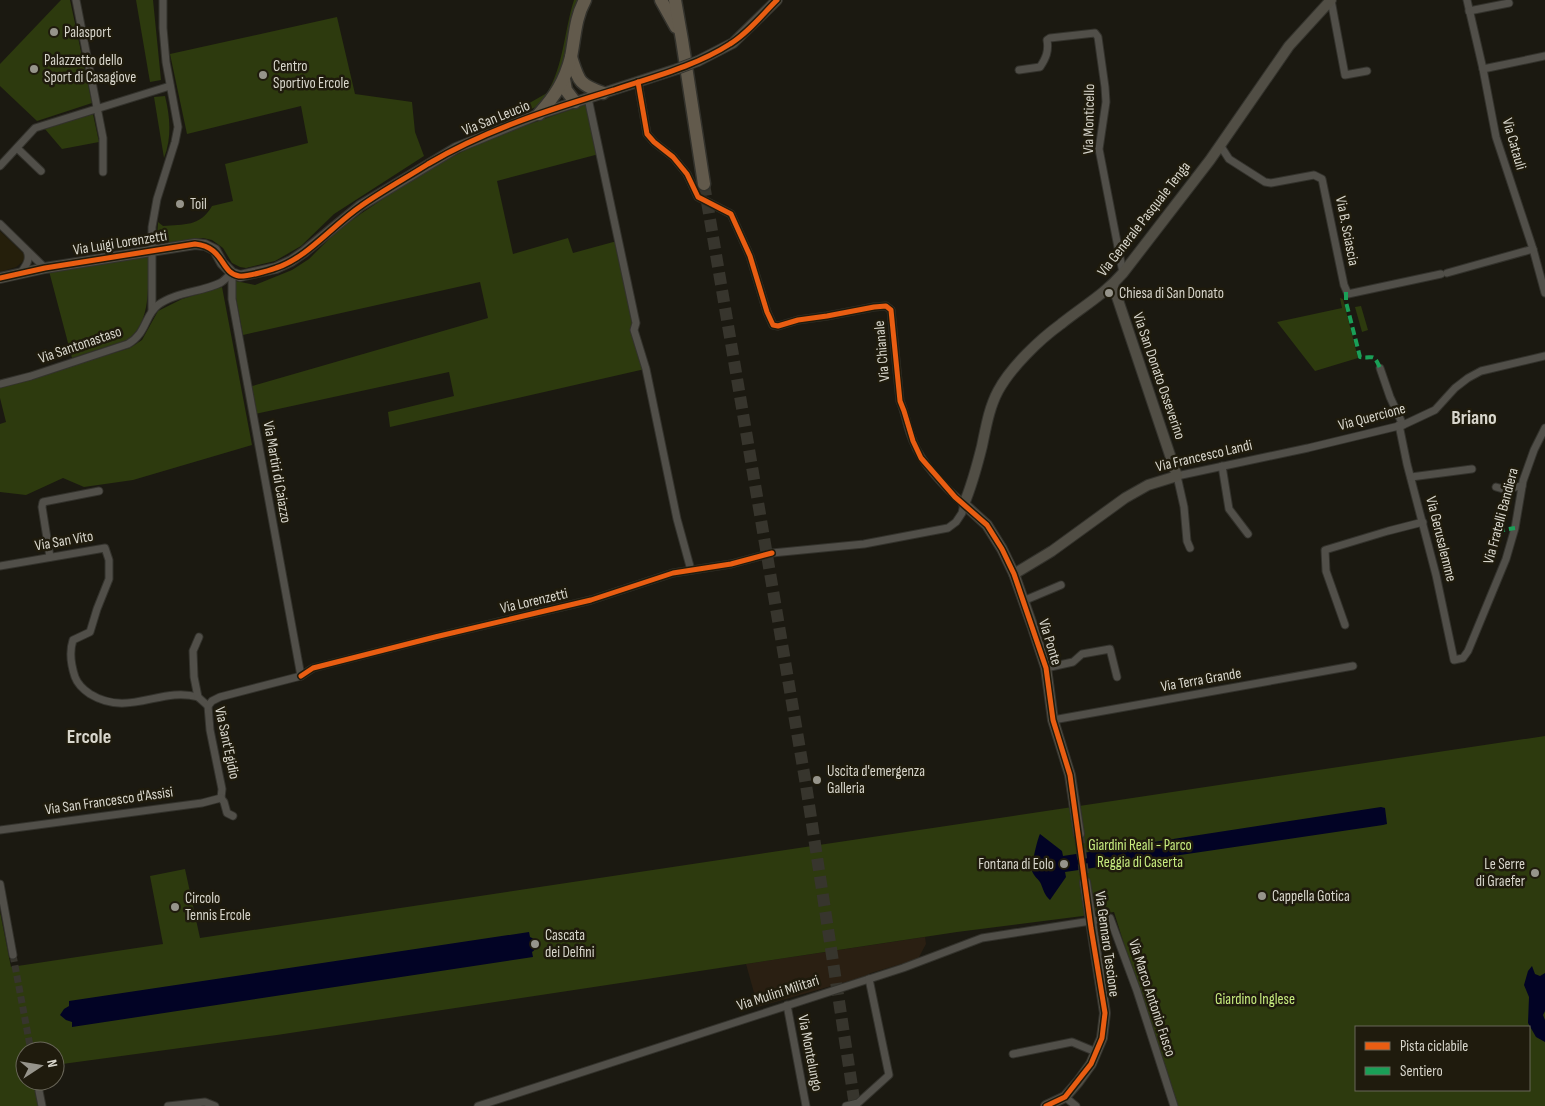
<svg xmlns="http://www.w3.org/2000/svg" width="1545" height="1106" viewBox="0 0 1545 1106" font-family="'Sofia Sans Condensed',sans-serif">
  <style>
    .built { fill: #251f0b }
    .industrial { fill: #2a1f12 }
    .green { fill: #2d3a0e; fill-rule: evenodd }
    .water { fill: #020325 }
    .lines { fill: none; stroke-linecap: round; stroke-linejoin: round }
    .street-tunnel { stroke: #37352d; stroke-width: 7; stroke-dasharray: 7 3.5; stroke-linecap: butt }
    .secondary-tunnel { stroke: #37352d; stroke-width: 10; stroke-dasharray: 10 5; stroke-linecap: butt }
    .highway-tunnel { stroke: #37352d; stroke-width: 12; stroke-dasharray: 12 6; stroke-linecap: butt }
    .street-casing { stroke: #33322c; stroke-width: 9 }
    .secondary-casing { stroke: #33322c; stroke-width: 12 }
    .highway-casing { stroke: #33322c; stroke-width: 15 }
    .street { stroke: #514f49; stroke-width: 7 }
    .secondary { stroke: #514e45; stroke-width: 10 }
    .highway { stroke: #625a4c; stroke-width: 12 }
    .secondary-bridge-casing { stroke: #33322c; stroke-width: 12; stroke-linecap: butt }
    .secondary-bridge { stroke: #514e45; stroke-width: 10 }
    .quiet { stroke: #1a9f57; stroke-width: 4; stroke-dasharray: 8 4; stroke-linecap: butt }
    .cycleway-casing { stroke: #1f1b0d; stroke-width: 8 }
    .cycleway { stroke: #e95d12; stroke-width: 5 }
    .poi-dot { fill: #96948b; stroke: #1f1b0d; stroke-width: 2 }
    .labels { text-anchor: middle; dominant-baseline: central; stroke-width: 5; stroke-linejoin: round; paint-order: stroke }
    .poi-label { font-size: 15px; fill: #d8d6cc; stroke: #1f1b0d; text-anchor: start }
    .street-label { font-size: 15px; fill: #d8d6cc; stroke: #1f1b0d }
    .park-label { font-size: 15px; fill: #c7ec7f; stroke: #1f1b0d }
    .district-label { font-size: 20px; font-weight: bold; fill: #d8d6cc; stroke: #1f1b0d }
  </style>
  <rect width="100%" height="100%" fill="#1b1911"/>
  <polygon class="built" points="0,231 25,255 25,260 16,267 0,272"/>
  <polygon class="industrial" points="925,937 926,944 918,959 871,973 863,977 758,1007 746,964"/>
  <g class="green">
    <polygon points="61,0 70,0 92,103 37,121 0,86 0,64"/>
    <polygon points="136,0 153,0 161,80 150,82"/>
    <path d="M574 0H578L572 14 559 81 546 100 536 107 484 129 547 93C564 65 564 31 574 0Z"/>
    <path d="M337 17 355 94 412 102 415 132 424 156 334 214 301 246 275 261 246 268 240 267 232 263 223 248 212 240 203 238 166 244 157 237 158 222 163 226C184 224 200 227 212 206L233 201 225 164 308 143 301 106 187 134 170 54Z"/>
    <path d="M165 96C170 117 172 137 164 158L154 97Z"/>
    <polygon points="587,104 599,154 497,181 513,254 568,238 573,253 617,241 645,369 390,427 388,412 454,396 449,372 255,414 249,387 488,318 480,282 243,335 235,293 236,281 255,285 292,270 309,259 336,232 359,215 420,174 484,140"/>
    <polygon points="93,114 99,142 62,149 45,129"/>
    <path d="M149 255C147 283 153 322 127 340L72 358 49 271Z"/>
    <polygon points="222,287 252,445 133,480 84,487 63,478 26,495 0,492 0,424 6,422 0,398 0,388 130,348 142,340 158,311 182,299"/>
    <polygon points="1340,298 1343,299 1358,358 1315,371 1277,322 1342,308"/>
    <polygon points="1361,306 1368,330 1362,332 1355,307"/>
    <path d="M1545 736V1106H1175L1114 912 957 932 277 1035 55 1065V1051H25V1081H33L38 1106H0V912L11 967 163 944 150 876 185 869 200 938ZM1356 1027H1529V1090H1356Z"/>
  </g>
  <g class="water">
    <path d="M1381 807 1385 808 1387 824 1383 825 1065 872 1066 877 1050 900C1045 896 1043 889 1041 884 1039 879 1034 877 1032 871 1031 866 1038 837 1040 834L1062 851 1063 856Z"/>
    <path d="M529 932 530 937 534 939C536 944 537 949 532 952L533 957 72 1027V1022L66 1020 60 1015 64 1009 69 1006V1001Z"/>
    <polygon points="1532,966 1535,974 1540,976 1545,973 1545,1011 1543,1015 1545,1020 1545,1042 1536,1037 1528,1023 1529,997 1524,985 1528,971"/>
  </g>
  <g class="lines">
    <g class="street-tunnel">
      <polyline points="13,955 31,1051"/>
      <polyline points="37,1081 39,1091"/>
    </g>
    <polyline class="secondary-tunnel" points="1079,834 1085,882"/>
    <polyline class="highway-tunnel" points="704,184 806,785 855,1106"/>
    <g class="street-casing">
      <g id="street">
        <polyline points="76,0 103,138 103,172"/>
        <polyline points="1331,0 1345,75 1367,71"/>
        <polyline points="1467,0 1483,69 1496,137 1533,249 1545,293"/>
        <polyline points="1469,11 1509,3"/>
        <polyline points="1483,69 1545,56"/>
        <path d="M1019 70 1040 67C1046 58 1049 51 1047 40L1050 38 1095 33 1098 37 1105 87 1106 102 1099 149 1123 273"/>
        <polyline points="588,98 636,323 634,330 646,369 677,519 691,570"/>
        <polyline points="1220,145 1229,159 1265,182 1271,183 1314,175 1322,179 1344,285 1348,294 1441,274"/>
        <polyline points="17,148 41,171"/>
        <polyline points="0,166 35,128 170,86"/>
        <polyline points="0,224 45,268"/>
        <polyline points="232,273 232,299 301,676"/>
        <polyline points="1447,273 1533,249"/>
        <path d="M20 274C25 267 31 260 27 251"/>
        <polyline points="152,310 152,227 157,199 175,142 178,127 166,62 163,28 163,0"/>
        <polyline points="1380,368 1390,397 1403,425"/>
        <path d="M0 384 31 376 128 344C147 333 144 316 158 305 175 292 202 292 220 283 224 281 228 276 232 273"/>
        <polyline points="1399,425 1407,464 1436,575 1454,660 1463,658 1468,651 1506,559 1515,528 1523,481 1534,450 1545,428"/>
        <polyline points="1222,466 1229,509 1248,534"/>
        <polyline points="1411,477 1472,469"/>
        <polyline points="1496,487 1503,489 1522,486"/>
        <polyline points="1190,548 1187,541 1184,507 1177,476 1308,448 1403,425 1435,410 1455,388 1468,378 1481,371 1545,356"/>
        <polyline points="50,557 42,507 43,502 99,491"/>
        <path d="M0 566 105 548 109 560V579L97 609 90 632 73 640C69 652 71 665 75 677 78 685 84 690 90 694 129 718 161 686 198 697"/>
        <polyline points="1023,601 1061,585"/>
        <polyline points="1345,625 1326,571 1325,550 1388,531 1423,522"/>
        <polyline points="199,637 193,651 194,677 198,697 208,706 210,730 222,789 221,798"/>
        <polyline points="1046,668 1073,662 1082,654 1110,649 1117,677"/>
        <path d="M208 706 212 701 220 697 301 676 313 668 435 637 591 600 673 573 731 564 772 553 864 544 948 528 956 522 962 513 964 504C946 489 921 463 913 441 907 428 906 414 900 401L891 310 886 306 874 307 827 316 798 320 778 326 773 325 767 312 750 256 731 214 698 197 687 174 673 157 654 142 647 134 638 82"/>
        <polyline points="1053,720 1353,666"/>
        <polyline points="221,798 224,802 227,813 233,816"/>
        <polyline points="0,830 202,803 221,798"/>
        <polyline points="0,884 13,955"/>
        <polyline points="787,1005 806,1106"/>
        <polyline points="1013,1054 1072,1042 1096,1052"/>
        <polyline points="39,1091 42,1106"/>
        <polyline points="1065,1097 1076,1106"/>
        <polyline points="168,1106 205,1102 215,1106"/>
        <polyline points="478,1106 903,968 982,938 1110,918 1137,991 1174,1106"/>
        <polyline points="846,1106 858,1103 889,1075 869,979"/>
      </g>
    </g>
    <g class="secondary-casing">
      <g id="secondary">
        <polyline points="698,61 733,43 777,0"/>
        <polyline points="0,278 45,268 195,244 205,245 215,250 222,263 232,273 240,276 276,268 291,261 304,252 360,206 456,148 539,114 677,69"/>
        <polyline points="1014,574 1052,551 1125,498 1148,485 1177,476 1113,285"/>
        <path d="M1079 834 1070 775 1053 720 1046 668 1032 625 1014 574 1002 549 987 525 964 504C972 485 977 466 982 446 986 427 989 408 998 391 1011 367 1039 340 1061 324 1082 307 1105 294 1123 273L1210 160 1289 46 1331 0"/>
        <polyline points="1046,1106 1065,1097 1078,1082 1091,1064 1102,1038 1105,1013 1085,882"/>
      </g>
    </g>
    <g class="highway-casing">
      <g id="highway">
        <polyline points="661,0 676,27"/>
        <polyline points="675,0 682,40 704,184"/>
        <path d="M571 57C579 81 578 84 603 93"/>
        <polyline points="564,79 566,90 575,102"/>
        <path d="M539 114C555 96 565 81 571 57 575 37 575 18 585 0"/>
      </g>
    </g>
    <use href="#street" class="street"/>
    <use href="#secondary" class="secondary"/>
    <use href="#highway" class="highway"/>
    <g class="secondary-bridge-casing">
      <polyline id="secondary-bridge" points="677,69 698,61"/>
    </g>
    <use href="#secondary-bridge" class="secondary-bridge"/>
    <g class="quiet">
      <path d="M1346 292V302L1360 357C1374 359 1373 352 1380 368"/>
      <polyline points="1497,531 1515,528"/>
    </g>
    <g class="cycleway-casing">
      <g id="cycleway">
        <polyline points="638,82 647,134 654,142 673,157 687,174 698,197 731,214 750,256 767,312 773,325 778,326 798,320 827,316 874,307 886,306 891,310 900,401 904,411 913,441 921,458 955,497 987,525 1002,549 1014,574 1046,668 1053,720 1070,775 1091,928 1105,1013 1102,1038 1091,1064 1065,1097 1046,1106"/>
        <path d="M0 278 45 268 195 244C225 247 220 273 239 276 246 277 268 271 276 268 307 258 333 225 361 206 382 191 406 178 428 164 485 130 551 109 614 90 653 77 696 66 730 44 748 33 762 15 777 0"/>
        <polyline points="301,676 313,668 435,637 591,600 673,573 731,564 772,553"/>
      </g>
    </g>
    <use href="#cycleway" class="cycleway"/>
  </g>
  <g class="poi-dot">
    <circle cx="54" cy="32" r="5"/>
    <circle cx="34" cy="69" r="5"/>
    <circle cx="263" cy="75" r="5"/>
    <circle cx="180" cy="204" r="5"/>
    <circle cx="1109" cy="293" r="5"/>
    <circle cx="817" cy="780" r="5"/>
    <circle cx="1064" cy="864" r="5"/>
    <circle cx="1535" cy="873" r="5"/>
    <circle cx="1262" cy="896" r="5"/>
    <circle cx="175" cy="907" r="5"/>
    <circle cx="535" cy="944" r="5"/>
  </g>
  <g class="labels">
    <g class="poi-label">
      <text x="64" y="32">Palasport</text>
      <text x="44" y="60">Palazzetto dello<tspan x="44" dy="17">Sport di Casagiove</tspan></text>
      <text x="273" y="66">Centro<tspan x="273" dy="17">Sportivo Ercole</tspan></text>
      <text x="190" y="204">Toil</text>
      <text x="1119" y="293">Chiesa di San Donato</text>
      <text x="827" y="771">Uscita d'emergenza<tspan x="827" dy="17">Galleria</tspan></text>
      <text x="1054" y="864" text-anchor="end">Fontana di Eolo</text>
      <text x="1525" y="864" text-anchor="end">Le Serre<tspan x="1525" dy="17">di Graefer</tspan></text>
      <text x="1272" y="896">Cappella Gotica</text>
      <text x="185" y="898">Circolo<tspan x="185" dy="17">Tennis Ercole</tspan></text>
      <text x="545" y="935">Cascata<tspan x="545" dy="17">dei Delfini</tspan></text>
    </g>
    <g class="street-label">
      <text transform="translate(496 118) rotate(-22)">Via San Leucio</text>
      <text transform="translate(1089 119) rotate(-89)">Via Monticello</text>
      <text transform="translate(1514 144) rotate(74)">Via Catauli</text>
      <text transform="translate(1144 219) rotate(-52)">Via Generale Pasquale Tenga</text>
      <text transform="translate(1347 231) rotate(79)">Via B. Sciascia</text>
      <text transform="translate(120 243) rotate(-9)">Via Luigi Lorenzetti</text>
      <text transform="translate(80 345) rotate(-19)">Via Santonastaso</text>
      <text transform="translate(882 351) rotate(-95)">Via Chianale</text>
      <text transform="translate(1159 376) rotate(71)">Via San Donato Osseverino</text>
      <text transform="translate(1372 417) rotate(-15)">Via Quercione</text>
      <text transform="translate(1204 456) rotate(-13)">Via Francesco Landi</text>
      <text transform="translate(277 472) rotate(80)">Via Martiri di Caiazzo</text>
      <text transform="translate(1501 516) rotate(-75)">Via Fratelli Bandiera</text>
      <text transform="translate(1441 539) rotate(76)">Via Gerusalemme</text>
      <text transform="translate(64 541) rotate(-10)">Via San Vito</text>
      <text transform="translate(534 601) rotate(-13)">Via Lorenzetti</text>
      <text transform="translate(1050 642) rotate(73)">Via Ponte</text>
      <text transform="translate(1201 680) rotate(-10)">Via Terra Grande</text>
      <text transform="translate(227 743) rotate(78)">Via Sant'Egidio</text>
      <text transform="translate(109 801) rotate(-8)">Via San Francesco d'Assisi</text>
      <text transform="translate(1107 944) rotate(82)">Via Gennaro Tescione</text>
      <text transform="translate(778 993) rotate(-18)">Via Mulini Militari</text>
      <text transform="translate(1152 998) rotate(72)">Via Marco Antonio Fusco</text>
      <text transform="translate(810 1053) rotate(79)">Via Montelungo</text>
    </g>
    <g class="park-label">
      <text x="1140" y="845">Giardini Reali - Parco<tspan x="1140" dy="17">Reggia di Caserta</tspan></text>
      <text x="1255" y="999">Giardino Inglese</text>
    </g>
    <g class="district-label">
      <text x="1474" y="418">Briano</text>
      <text x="89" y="737">Ercole</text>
    </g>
  </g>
  <rect x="1355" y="1026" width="175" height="65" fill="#1f1b0d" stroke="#696659"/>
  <rect x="1365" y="1042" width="25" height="8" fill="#e95d12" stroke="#696659"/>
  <text x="1400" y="1051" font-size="15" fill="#d8d6cc">Pista ciclabile</text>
  <rect x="1365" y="1067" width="25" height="8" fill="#1a9f57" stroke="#696659"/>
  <text x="1400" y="1076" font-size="15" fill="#d8d6cc">Sentiero</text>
  <g transform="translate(40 1066) rotate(78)"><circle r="24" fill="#1f1b0d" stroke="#696659"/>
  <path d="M0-4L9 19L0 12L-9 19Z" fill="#96948b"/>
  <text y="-8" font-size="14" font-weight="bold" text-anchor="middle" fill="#d8d6cc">N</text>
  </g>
</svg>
